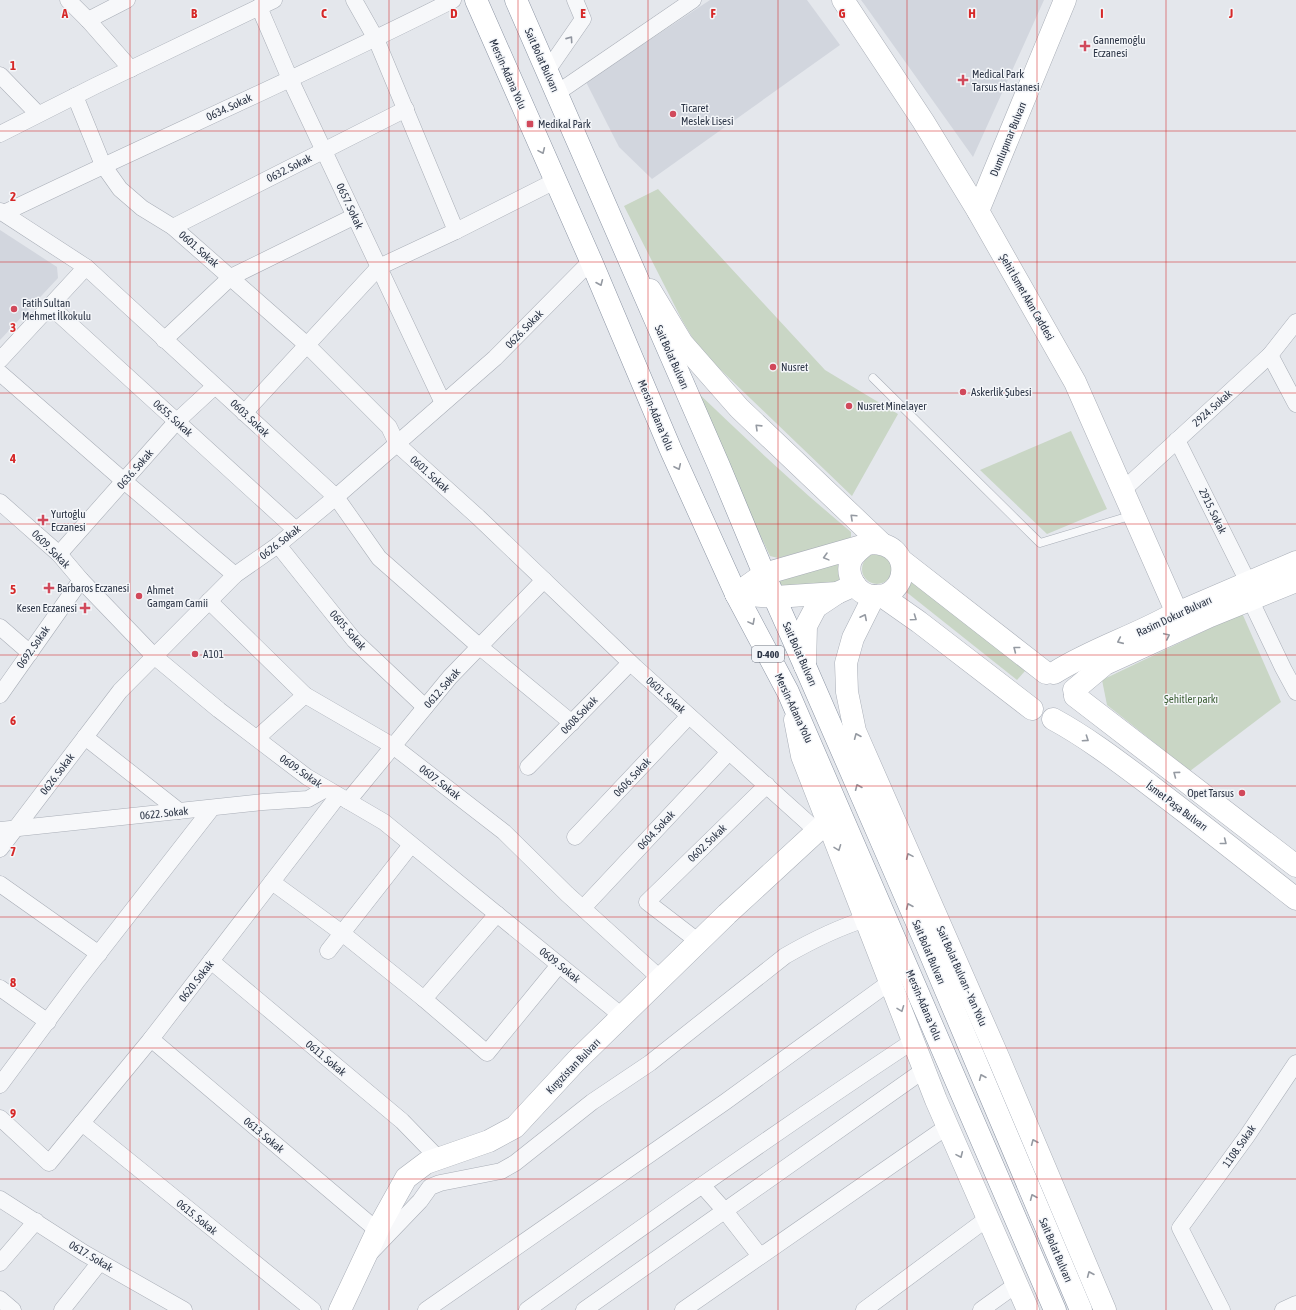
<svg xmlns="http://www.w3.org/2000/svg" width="1296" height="1310" viewBox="0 0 1296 1310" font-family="'Asap Condensed',sans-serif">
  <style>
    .built { fill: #d2d6de }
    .green { fill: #c9d6c5 }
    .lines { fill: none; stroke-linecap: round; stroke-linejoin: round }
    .lane-casing { stroke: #a9aeb7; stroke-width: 9 }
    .street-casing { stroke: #a9aeb7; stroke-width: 17 }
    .secondary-casing { stroke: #a9aeb7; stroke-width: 23 }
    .highway-casing { stroke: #8b94a3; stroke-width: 23 }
    .lane { stroke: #f7f8fa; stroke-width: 8 }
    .street { stroke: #f7f8fa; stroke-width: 16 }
    .secondary { stroke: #fff; stroke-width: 22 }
    .highway { stroke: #fff; stroke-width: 22 }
    .oneway { stroke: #9196a0 }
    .oneway2 { stroke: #959aa2 }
    .grid { fill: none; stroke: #d62828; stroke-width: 1; stroke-opacity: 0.55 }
    .poi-dot { fill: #d1495b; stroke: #f4f6f9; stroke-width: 1.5 }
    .labels { text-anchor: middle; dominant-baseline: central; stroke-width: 3; stroke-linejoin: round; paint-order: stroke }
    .shield { fill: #f4f6f9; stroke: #676e7b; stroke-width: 1 }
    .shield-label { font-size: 10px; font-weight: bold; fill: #2b3445 }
    .poi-label { font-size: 11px; fill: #2b3445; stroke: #f4f6f9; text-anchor: start }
    .street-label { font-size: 11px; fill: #2b3445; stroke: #f4f6f9 }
    .park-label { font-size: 11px; fill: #3f6138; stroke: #f4f6f9 }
    .grid-label { font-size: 13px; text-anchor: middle; font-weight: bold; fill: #d62828; stroke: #f4f6f9; stroke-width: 3; stroke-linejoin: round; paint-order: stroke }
  </style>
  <rect width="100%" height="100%" fill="#e4e7ec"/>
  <g class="built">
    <polygon points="710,0 807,0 840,45 652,179 619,147 586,82"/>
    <polygon points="861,0 1044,0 973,157 864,4"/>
    <polygon points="0,230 57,267 58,278 0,340"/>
  </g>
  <g class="green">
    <polygon points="658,189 825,370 898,414 852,496 699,349 682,320 624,206"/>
    <path d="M695 390C746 439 797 487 851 532V537L846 540 778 558 770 556 726 463Z"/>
    <polygon points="1071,431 1107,509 1047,534 980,470"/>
    <circle cx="877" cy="569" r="15"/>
    <polygon points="843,560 845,585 780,585 777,580"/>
    <polygon points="912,578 1025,671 1017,680 905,591"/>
    <polygon points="1242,613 1281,702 1190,771 1107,705 1102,680"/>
  </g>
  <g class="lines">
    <g class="lane-casing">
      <polyline id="lane" points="873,378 1040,543 1133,515"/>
    </g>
    <g class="street-casing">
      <g id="street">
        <polyline points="68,0 88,20 131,69"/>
        <polyline points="354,0 376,39 456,231"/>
        <polyline points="259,7 290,79 443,403"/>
        <polyline points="88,20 127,0"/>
        <polyline points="547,71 583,19 575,0"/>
        <polyline points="0,75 38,114"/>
        <polyline points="557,93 693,0"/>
        <polyline points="75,96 103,165 120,189 142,208 173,227 307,345 389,427 397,444 478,517 635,667 817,831"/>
        <polyline points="0,134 95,86 274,0"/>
        <polyline points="0,211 86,267 336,497 379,558 480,647 572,723"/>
        <path d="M4 213C153 141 305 75 453 0"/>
        <polyline points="173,227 406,109"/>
        <polyline points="50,306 296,530"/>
        <polyline points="164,340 231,277 355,216"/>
        <polyline points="1270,355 1296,404"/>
        <polyline points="0,360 86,267"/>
        <polyline points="0,373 124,481 235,575"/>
        <polyline points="244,413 379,267 456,231 555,181"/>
        <polyline points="1177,440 1248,582"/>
        <polyline points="1123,490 1270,355 1296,322"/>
        <polyline points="0,502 59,554 81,580 154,656 219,710 307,777 384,822 622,1016"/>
        <polyline points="278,545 354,640 425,707"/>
        <polyline points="59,554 176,422 215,386"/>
        <polyline points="1250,599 1283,668 1296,692"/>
        <polyline points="209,601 305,695 393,746 504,832 567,894 661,979"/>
        <polyline points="0,627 30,653"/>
        <polyline points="0,695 81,580"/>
        <polyline points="85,737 179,811"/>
        <polyline points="257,738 305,695"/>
        <polyline points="528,767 630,663"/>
        <polyline points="348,801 450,677 544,580"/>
        <polyline points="0,830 263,802 308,799 326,789"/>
        <polyline points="575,837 689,716"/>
        <polyline points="0,849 120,691 235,575 278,545 336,497 495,358 591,261"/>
        <polyline points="272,882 342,933 424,999 487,1053 559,965"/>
        <polyline points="0,884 99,954"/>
        <polyline points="583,908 729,752"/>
        <polyline points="699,942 647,902 767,785"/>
        <polyline points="328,951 411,845"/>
        <polyline points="211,961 402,1121 438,1158"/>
        <polyline points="0,988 48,1022"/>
        <polyline points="424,999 497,914"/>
        <polyline points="151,1039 378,1231"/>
        <polyline points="0,1085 78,980 212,808"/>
        <polyline points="0,1118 49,1163 151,1039 338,796"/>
        <polyline points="82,1123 313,1310"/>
        <polyline points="702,1185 725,1211 760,1256"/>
        <polyline points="0,1199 84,1253 184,1310"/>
        <path d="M372 1251 420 1201 430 1187 440 1183 501 1171 515 1163 592 1102 650 1063 785 956C811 941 837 928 866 919"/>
        <polyline points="0,1263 36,1221"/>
        <polyline points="0,1299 13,1310"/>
        <polyline points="62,1310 100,1262"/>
        <polyline points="426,1310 725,1102 890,982"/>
        <path d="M527 1310C654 1218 782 1128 913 1041"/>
        <polyline points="584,1310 924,1070"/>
        <polyline points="683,1310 948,1126"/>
        <polyline points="864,1310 988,1218"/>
        <polyline points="981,1310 1017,1284"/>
        <polyline points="1222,1310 1180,1228 1247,1136 1296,1063"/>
        <polyline points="1283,1310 1296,1304"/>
      </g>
    </g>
    <g class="secondary-casing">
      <g id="secondary">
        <polyline points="843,0 923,121 978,211 1075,382 1177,613"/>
        <polyline points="978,211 1065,0"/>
        <polyline points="650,290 682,343 739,408 881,543"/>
        <polyline points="901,560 1046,673"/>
        <path d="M736 594 764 574 872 543C916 544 908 599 874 596 857 595 845 576 851 560 854 554 859 550 864 546"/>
        <polyline points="736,594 775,597 837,593 855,585"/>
        <polyline points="874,596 853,638 846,663 847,692 855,731 999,1059 1105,1310"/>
        <polyline points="882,596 919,622 1032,709"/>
        <polyline points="805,666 806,626 816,607 837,593"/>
        <path d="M1054 673C1090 650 1132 637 1170 616L1296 562"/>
        <polyline points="1074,690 1105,664 1210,616 1296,581"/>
        <polyline points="1075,696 1296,866"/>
        <path d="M1053 719C1088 738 1119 762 1151 786 1200 823 1248 861 1296 899"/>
        <polyline points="795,720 802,756 936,1100 1028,1310"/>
        <polyline points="340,1310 381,1223 406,1178 426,1163 489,1141 515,1127 576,1061 727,914 828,821"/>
      </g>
    </g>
    <g class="highway-casing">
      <g id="highway">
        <polyline points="476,0 591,261 670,448 736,594 788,692 1055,1310"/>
        <polyline points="516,0 719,466 764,574 805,666 924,939 1081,1310"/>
      </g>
    </g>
    <use href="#lane" class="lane"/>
    <use href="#street" class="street"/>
    <use href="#secondary" class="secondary"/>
    <use href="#highway" class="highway"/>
  </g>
  <defs><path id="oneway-chevron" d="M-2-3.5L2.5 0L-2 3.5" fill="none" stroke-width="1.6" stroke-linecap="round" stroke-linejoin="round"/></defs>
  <use class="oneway" href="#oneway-chevron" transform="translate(570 39) rotate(-55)"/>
  <g class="oneway2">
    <use href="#oneway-chevron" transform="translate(542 151) rotate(66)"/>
    <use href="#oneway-chevron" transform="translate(600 283) rotate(67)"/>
    <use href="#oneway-chevron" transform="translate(758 427) rotate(-136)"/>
    <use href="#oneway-chevron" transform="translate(678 467) rotate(65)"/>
    <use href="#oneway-chevron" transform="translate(853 517) rotate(-137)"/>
    <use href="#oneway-chevron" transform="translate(826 557) rotate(165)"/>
    <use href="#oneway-chevron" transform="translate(864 617) rotate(-63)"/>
    <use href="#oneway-chevron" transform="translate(914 618) rotate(35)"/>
    <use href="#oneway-chevron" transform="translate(752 622) rotate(62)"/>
    <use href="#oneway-chevron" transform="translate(1167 636) rotate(-25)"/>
    <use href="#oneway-chevron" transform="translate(1120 641) rotate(156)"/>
    <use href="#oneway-chevron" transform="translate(1016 649) rotate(-142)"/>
    <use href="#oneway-chevron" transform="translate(857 736) rotate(-113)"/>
    <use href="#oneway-chevron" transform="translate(1086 739) rotate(34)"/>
    <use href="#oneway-chevron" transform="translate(1176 774) rotate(-143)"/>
    <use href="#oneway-chevron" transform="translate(858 787) rotate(-113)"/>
    <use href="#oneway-chevron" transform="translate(1224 842) rotate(38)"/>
    <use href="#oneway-chevron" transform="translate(838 848) rotate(69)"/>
    <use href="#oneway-chevron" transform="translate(909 856) rotate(-114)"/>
    <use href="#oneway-chevron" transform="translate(909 906) rotate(-113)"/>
    <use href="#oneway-chevron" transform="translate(901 1009) rotate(69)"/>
    <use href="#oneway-chevron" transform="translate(982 1077) rotate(-113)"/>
    <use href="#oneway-chevron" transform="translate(1034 1142) rotate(-113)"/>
    <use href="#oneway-chevron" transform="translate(960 1155) rotate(66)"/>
    <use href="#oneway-chevron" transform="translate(1033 1197) rotate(-113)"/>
    <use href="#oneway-chevron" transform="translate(1090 1274) rotate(-113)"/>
  </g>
  <path class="grid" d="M130 0V1310M259 0V1310M389 0V1310M518 0V1310M648 0V1310M778 0V1310M907 0V1310M1037 0V1310M1166 0V1310M0 131H1296M0 262H1296M0 393H1296M0 524H1296M0 655H1296M0 786H1296M0 917H1296M0 1048H1296M0 1179H1296"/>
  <g class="poi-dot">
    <path d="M1083 40h4v4h4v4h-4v4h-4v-4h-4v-4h4z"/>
    <path d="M961 74h4v4h4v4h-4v4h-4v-4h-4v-4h4z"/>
    <circle cx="673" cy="114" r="4"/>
    <rect x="526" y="120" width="8" height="8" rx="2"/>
    <circle cx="14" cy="309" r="4"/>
    <circle cx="773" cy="367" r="4"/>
    <circle cx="963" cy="392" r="4"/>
    <circle cx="849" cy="406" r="4"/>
    <path d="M41 514h4v4h4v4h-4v4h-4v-4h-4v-4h4z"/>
    <path d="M47 582h4v4h4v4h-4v4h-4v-4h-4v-4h4z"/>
    <circle cx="139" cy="596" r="4"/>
    <path d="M83 602h4v4h4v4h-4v4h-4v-4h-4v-4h4z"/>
    <circle cx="195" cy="654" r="4"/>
    <circle cx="1242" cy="793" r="4"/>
  </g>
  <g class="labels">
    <rect class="shield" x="752" y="646" width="32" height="16" rx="3"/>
    <g class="shield-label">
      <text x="768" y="654">D-400</text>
    </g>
    <g class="poi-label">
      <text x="1093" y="40">Gannemoğlu<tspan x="1093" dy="13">Eczanesi</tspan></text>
      <text x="972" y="74">Medical Park<tspan x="972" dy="13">Tarsus Hastanesi</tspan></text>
      <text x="681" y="108">Ticaret<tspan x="681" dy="13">Meslek Lisesi</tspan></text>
      <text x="538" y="124">Medikal Park</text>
      <text x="22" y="303">Fatih Sultan<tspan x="22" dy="13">Mehmet İlkokulu</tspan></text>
      <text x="781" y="367">Nusret</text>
      <text x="971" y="392">Askerlik Şubesi</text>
      <text x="857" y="406">Nusret Minelayer</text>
      <text x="51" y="514">Yurtoğlu<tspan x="51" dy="13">Eczanesi</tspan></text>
      <text x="57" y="588">Barbaros Eczanesi</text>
      <text x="147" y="590">Ahmet<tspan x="147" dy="13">Gamgam Camii</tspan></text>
      <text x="77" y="608" text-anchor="end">Kesen Eczanesi</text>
      <text x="203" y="654">A101</text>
      <text x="1234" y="793" text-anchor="end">Opet Tarsus</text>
    </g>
    <g class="street-label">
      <text transform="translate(542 60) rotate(66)">Sait Bolat Bulvarı</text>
      <text transform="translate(508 74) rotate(66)">Mersin-Adana Yolu</text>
      <text transform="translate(229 107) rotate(-25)">0634. Sokak</text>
      <text transform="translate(1008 139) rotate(-68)">Dumlupınar Bulvarı</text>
      <text transform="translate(289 168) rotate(-27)">0632. Sokak</text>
      <text transform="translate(350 206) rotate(65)">0657. Sokak</text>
      <text transform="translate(199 249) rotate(41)">0601. Sokak</text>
      <text transform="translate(1027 297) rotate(60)">Şehit İsmet Akın Caddesi</text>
      <text transform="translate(524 329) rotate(-46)">0626. Sokak</text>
      <text transform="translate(672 357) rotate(66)">Sait Bolat Bulvarı</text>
      <text transform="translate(1212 408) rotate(-42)">2924. Sokak</text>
      <text transform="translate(656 415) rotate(67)">Mersin-Adana Yolu</text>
      <text transform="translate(173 418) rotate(42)">0655. Sokak</text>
      <text transform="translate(250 418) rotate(43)">0603. Sokak</text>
      <text transform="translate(135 469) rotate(-49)">0636. Sokak</text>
      <text transform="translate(430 474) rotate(42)">0601. Sokak</text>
      <text transform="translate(1213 511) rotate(64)">2915. Sokak</text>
      <text transform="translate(280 542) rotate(-38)">0626. Sokak</text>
      <text transform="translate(51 549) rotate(45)">0609. Sokak</text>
      <text transform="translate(1174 616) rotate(-25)">Rasim Dokur Bulvarı</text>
      <text transform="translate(348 630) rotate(49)">0605. Sokak</text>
      <text transform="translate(33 647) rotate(-55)">0692. Sokak</text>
      <text transform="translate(800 654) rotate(66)">Sait Bolat Bulvarı</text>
      <text transform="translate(442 688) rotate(-49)">0612. Sokak</text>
      <text transform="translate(666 695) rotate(42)">0601. Sokak</text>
      <text transform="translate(794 708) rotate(65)">Mersin-Adana Yolu</text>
      <text transform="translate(579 715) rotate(-46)">0608.Sokak</text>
      <text transform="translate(301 771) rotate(35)">0609. Sokak</text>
      <text transform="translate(57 774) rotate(-53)">0626. Sokak</text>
      <text transform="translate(632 777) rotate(-47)">0606. Sokak</text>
      <text transform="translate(440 782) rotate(38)">0607. Sokak</text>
      <text transform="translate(1177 806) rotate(37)">İsmet Paşa Bulvarı</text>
      <text transform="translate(164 813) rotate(-6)">0622. Sokak</text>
      <text transform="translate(656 830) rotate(-47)">0604. Sokak</text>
      <text transform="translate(707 843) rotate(-44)">0602. Sokak</text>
      <text transform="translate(929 952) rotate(67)">Sait Bolat Bulvarı</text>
      <text transform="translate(560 965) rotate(39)">0609. Sokak</text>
      <text transform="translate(962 976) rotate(66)">Sait Bolat Bulvarı - Yan Yolu</text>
      <text transform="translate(196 981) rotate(-52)">0620. Sokak</text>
      <text transform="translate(924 1005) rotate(67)">Mersin-Adana Yolu</text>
      <text transform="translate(326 1058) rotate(40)">0611. Sokak</text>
      <text transform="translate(573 1066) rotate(-46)">Kırgızistan Bulvarı</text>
      <text transform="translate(264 1135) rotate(40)">0613. Sokak</text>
      <text transform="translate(1239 1146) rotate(-55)">1108. Sokak</text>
      <text transform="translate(197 1217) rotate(39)">0615. Sokak</text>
      <text transform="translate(1056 1250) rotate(67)">Sait Bolat Bulvarı</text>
      <text transform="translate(91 1256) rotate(31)">0617. Sokak</text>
    </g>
    <g class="park-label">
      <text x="1191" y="699">Şehitler parkı</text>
    </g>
  </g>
  <g class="grid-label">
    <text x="65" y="18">A</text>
    <text x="194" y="18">B</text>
    <text x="324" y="18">C</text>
    <text x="454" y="18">D</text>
    <text x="583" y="18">E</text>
    <text x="713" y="18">F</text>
    <text x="842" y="18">G</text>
    <text x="972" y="18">H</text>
    <text x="1102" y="18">I</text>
    <text x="1231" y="18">J</text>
    <text x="13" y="70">1</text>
    <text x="13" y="201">2</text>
    <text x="13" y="332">3</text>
    <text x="13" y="463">4</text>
    <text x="13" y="594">5</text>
    <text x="13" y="725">6</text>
    <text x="13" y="856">7</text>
    <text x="13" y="987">8</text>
    <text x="13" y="1118">9</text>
  </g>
</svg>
